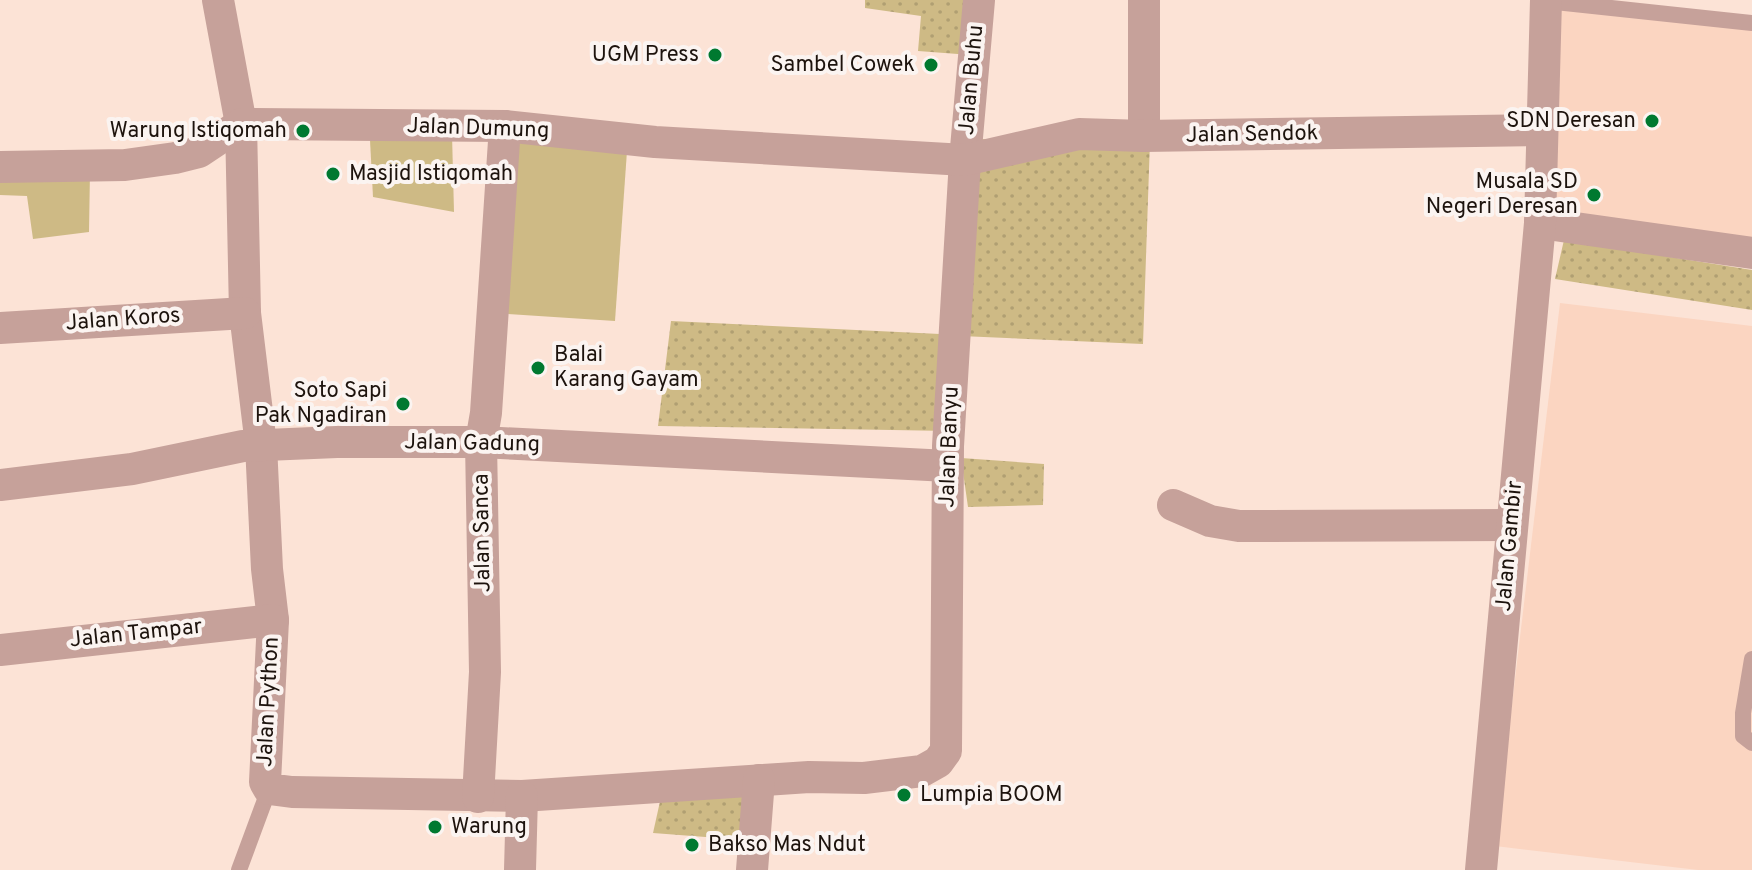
<svg xmlns="http://www.w3.org/2000/svg" width="1752" height="870" viewBox="0 0 1752 870" font-family="Overpass,sans-serif">
  <style>
    .built { fill: #fbd5c1 }
    .grass { fill: url(#grass-dots) }
    .green { fill: #ceba85 }
    .lines { fill: none; stroke-linecap: round; stroke-linejoin: round }
    .service { stroke: #c6a19a; stroke-width: 16 }
    .minor { stroke: #c6a19a; stroke-width: 32 }
    .poi-dot { fill: #007930; stroke: #fbf4f1; stroke-width: 3 }
    .labels { text-anchor: middle; dominant-baseline: central; stroke-width: 8; stroke-linejoin: round; paint-order: stroke }
    .poi-label { font-size: 22px; fill: #1d130d; stroke: #fbf4f1; text-anchor: end }
    .street-label { font-size: 22px; fill: #1d130d; stroke: #fbf4f1 }
  </style>
  <defs>
    <pattern id="grass-dots" width="8" height="8" patternUnits="userSpaceOnUse" patternTransform="scale(2)"><rect width="8" height="8" fill="#ceba85"/><path d="M2 2h.1M6 6h.1" fill="none" stroke="#b09f72" stroke-width="1.8" stroke-linecap="round"/></pattern>
  </defs>
  <rect width="100%" height="100%" fill="#fce3d6"/>
  <g class="built">
    <polygon points="1558,7 1752,26 1752,248 1547,217"/>
    <polygon points="1560,303 1752,326 1752,870 1698,870 1495,846"/>
  </g>
  <g class="grass">
    <polygon points="865,0 975,0 971,55 918,51 921,16 865,8"/>
    <polygon points="966,139 1150,141 1143,344 961,336 949,431 658,426 671,321 961,335"/>
    <polygon points="1564,240 1752,270 1752,310 1555,279"/>
    <polygon points="961,458 1044,464 1043,505 968,507"/>
    <polygon points="746,785 745,840 653,833 663,788"/>
  </g>
  <g class="green">
    <polygon points="452,134 454,212 373,197 370,140"/>
    <polygon points="510,142 627,151 615,321 493,313"/>
    <polygon points="90,171 89,232 33,239 27,196 0,195 0,175"/>
  </g>
  <g class="lines">
    <g class="service">
      <polyline points="1546,1 1752,23"/>
      <polyline points="1752,659 1743,713 1743,736 1752,743"/>
      <polyline points="239,870 269,789"/>
    </g>
    <g class="minor">
      <polyline points="218,0 241,124 245,313 261,445 267,569 273,620 265,782 269,789 292,792 522,796 809,777 864,778 922,771 938,762 946,751 948,446 965,160 979,0"/>
      <polyline points="1144,136 1144,0"/>
      <polyline points="0,167 125,165 175,158 199,152 241,124 505,126 655,142 965,160 1079,134 1144,136 1542,130"/>
      <polyline points="1540,223 1752,253"/>
      <polyline points="0,328 245,313"/>
      <polyline points="0,485 132,469 243,446 337,442 481,442 948,466"/>
      <polyline points="1173,505 1210,521 1239,526 1511,525"/>
      <polyline points="0,650 273,620"/>
      <polyline points="478,797 485,672 481,442 486,413 505,126"/>
      <polyline points="520,870 522,796"/>
      <polyline points="752,870 759,780"/>
      <polyline points="1481,870 1540,223 1546,0"/>
    </g>
  </g>
  <g class="poi-dot">
    <circle cx="715" cy="55" r="8"/>
    <circle cx="931" cy="65" r="8"/>
    <circle cx="1652" cy="121" r="8"/>
    <circle cx="303" cy="131" r="8"/>
    <circle cx="333" cy="174" r="8"/>
    <circle cx="1594" cy="195" r="8"/>
    <circle cx="538" cy="368" r="8"/>
    <circle cx="403" cy="404" r="8"/>
    <circle cx="904" cy="795" r="8"/>
    <circle cx="435" cy="827" r="8"/>
    <circle cx="692" cy="845" r="8"/>
  </g>
  <g class="labels">
    <g class="poi-label">
      <text x="699" y="55">UGM Press</text>
      <text x="915" y="65">Sambel Cowek</text>
      <text x="1636" y="121">SDN Deresan</text>
      <text x="287" y="131">Warung Istiqomah</text>
      <text x="349" y="174" text-anchor="start">Masjid Istiqomah</text>
      <text x="1578" y="182">Musala SD<tspan x="1578" dy="25">Negeri Deresan</tspan></text>
      <text x="554" y="355" text-anchor="start">Balai<tspan x="554" dy="25">Karang Gayam</tspan></text>
      <text x="387" y="391">Soto Sapi<tspan x="387" dy="25">Pak Ngadiran</tspan></text>
      <text x="920" y="795" text-anchor="start">Lumpia BOOM</text>
      <text x="451" y="827" text-anchor="start">Warung</text>
      <text x="708" y="845" text-anchor="start">Bakso Mas Ndut</text>
    </g>
    <g class="street-label">
      <text transform="translate(972 80) rotate(-85)">Jalan Buhu</text>
      <text transform="translate(478 129) rotate(2)">Jalan Dumung</text>
      <text transform="translate(1252 135) rotate(-1)">Jalan Sendok</text>
      <text transform="translate(123 320) rotate(-4)">Jalan Koros</text>
      <text transform="translate(472 444) rotate(1)">Jalan Gadung</text>
      <text transform="translate(950 447) rotate(-88)">Jalan Banyu</text>
      <text transform="translate(483 533) rotate(-91)">Jalan Sanca</text>
      <text transform="translate(1510 546) rotate(-85)">Jalan Gambir</text>
      <text transform="translate(136 634) rotate(-6)">Jalan Tampar</text>
      <text transform="translate(269 702) rotate(-87)">Jalan Python</text>
    </g>
  </g>
</svg>
